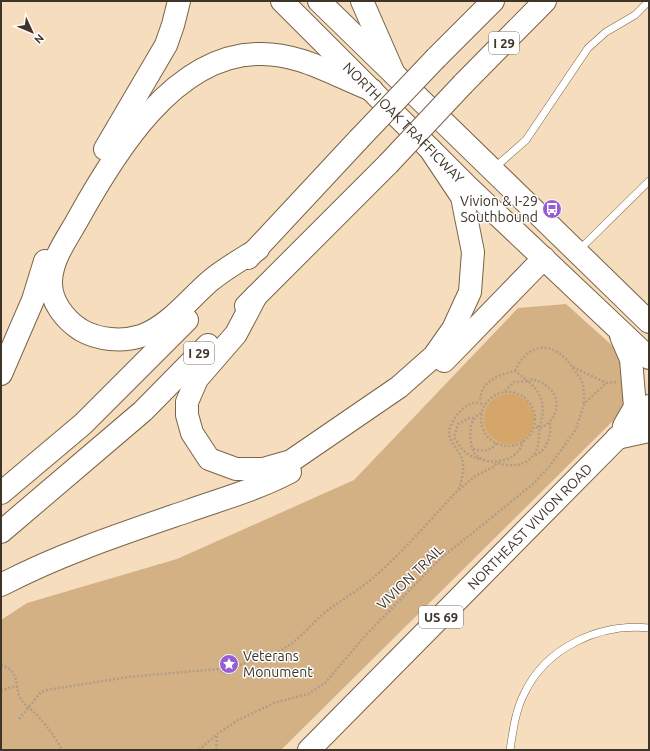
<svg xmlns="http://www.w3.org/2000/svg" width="650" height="751" viewBox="0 0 650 751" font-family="Ubuntu,sans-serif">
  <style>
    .green { fill: #d4b185 }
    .water { fill: #d5a669 }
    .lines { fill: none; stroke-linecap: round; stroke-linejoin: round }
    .lane-casing { stroke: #796347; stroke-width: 8 }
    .primary-casing { stroke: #796347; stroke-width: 24 }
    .highway-casing { stroke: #796347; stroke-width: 24 }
    .path { stroke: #b19d86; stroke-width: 2.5; stroke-dasharray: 2 2; stroke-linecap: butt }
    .lane { stroke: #fff; stroke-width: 7 }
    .primary { stroke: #fff; stroke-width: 22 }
    .highway { stroke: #fff; stroke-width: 22 }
    .highway-bridge-casing { stroke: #796347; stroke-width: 24; stroke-linecap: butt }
    .highway-bridge { stroke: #fff; stroke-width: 22 }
    .labels { text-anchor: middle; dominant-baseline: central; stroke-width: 3; stroke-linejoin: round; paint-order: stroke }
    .shield { fill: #fff; stroke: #787168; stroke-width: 1 }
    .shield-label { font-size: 13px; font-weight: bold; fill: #3e3428 }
    .street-label { font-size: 14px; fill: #3e3428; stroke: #fff }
    .poi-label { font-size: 14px; fill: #3e3428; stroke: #fff; text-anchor: end }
  </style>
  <rect width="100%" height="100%" fill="#f6ddbe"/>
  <polygon class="green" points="566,304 625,357 632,402 281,750 1,750 1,620 27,603 177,559 354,480 518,308"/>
  <circle class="water" cx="509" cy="419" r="25"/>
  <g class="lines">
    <g class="lane-casing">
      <g id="lane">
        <polyline points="493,169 526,140 588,48 606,32 635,15 649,1"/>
        <polyline points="578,251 649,181"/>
        <path d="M510 750C513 731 515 712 524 694 546 647 600 623 649 628"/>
      </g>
    </g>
    <g class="primary-casing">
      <g id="primary">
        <path id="s1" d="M282 1 468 187 649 358"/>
        <polyline points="319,1 649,322"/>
        <polyline points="621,336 631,359 635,407 624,426"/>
        <polyline points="617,438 649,431"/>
        <path id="s2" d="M309 750 649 406"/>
      </g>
    </g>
    <g class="highway-casing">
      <g id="highway">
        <polyline points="362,1 394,74"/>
        <polyline points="436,58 493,1"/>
        <polyline points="463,84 545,1"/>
        <polyline points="105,149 166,45 173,25 179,1"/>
        <path d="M258 249C242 259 224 269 210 281 188 300 169 326 141 336 122 342 98 340 81 330 65 320 50 301 51 281 52 258 67 239 78 219 114 154 173 56 257 54 299 52 335 76 372 90"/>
        <polyline points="248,258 359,139"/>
        <polyline points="256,296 236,334 197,379 187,402 187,415 192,433 209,459 236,469 263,469 291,461 399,387 434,356 453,329 470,292 473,252 462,197 430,149"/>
        <polyline points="246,306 388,164"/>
        <polyline points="444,361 544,258"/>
        <polyline points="1,374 33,300 45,261"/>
        <polyline points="1,493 83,424 187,320"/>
        <polyline points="1,532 143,411 208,345"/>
        <path d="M1 585C60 554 124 533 188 511 222 499 258 489 290 472"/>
      </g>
    </g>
    <g class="path">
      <polyline points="573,367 606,383"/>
      <path d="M515 371C531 337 558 343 575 371 578 375 582 380 583 385 584 391 584 398 584 404"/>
      <path d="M505 391 514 382 528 381C544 395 546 409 539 428L535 426"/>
      <circle cx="508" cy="419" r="27"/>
      <path d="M481 413C479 415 475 416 474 419 468 427 469 451 478 457 492 467 520 460 523 441"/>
      <path d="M474 418H469L458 424 454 437C460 448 469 459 482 459"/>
      <path d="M473 449C483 452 490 451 497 443"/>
      <path d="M535 455C547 451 552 434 550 423"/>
      <path d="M459 490 475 476 493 467 497 463C526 471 541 457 539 428 556 423 563 400 549 388 544 383 538 381 532 379L528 381 515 371C498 375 480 381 480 402"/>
      <path d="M1 665C22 672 13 686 21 699 25 706 32 710 37 715 47 726 55 737 62 750"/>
      <polyline points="1,691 11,687 18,687"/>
      <path d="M19 719 41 692 47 690 128 677 217 669C234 681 232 668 242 664 254 659 267 656 279 651 297 643 308 627 323 614 339 601 358 591 374 577 405 550 431 519 458 490 462 480 465 469 462 459 459 450 448 441 449 431 452 417 471 394 484 406"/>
      <polyline points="199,750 217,734 238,720 274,703 308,694 325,683 365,636 440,559 533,484 549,467 576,429 584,404 606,383 616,382"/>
      <polyline points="216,750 217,735"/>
    </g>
    <use href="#lane" class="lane"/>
    <use href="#primary" class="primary"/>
    <use href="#highway" class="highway"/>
    <g class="highway-bridge-casing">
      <g id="highway-bridge">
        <polyline points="359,139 436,58"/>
        <polyline points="388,164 463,84"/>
      </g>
    </g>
    <use href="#highway-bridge" class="highway-bridge"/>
  </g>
  <defs>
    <g id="bus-disc" transform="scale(1)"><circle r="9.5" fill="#965dd5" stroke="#fff"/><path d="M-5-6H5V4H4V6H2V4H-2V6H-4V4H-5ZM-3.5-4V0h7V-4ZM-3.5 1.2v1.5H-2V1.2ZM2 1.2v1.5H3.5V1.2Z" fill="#fff"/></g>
    <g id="sight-disc" transform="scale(1)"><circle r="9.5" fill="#965dd5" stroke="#fff"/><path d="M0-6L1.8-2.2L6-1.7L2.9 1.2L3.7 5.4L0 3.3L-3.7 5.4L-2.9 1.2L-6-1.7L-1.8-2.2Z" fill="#fff"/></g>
  </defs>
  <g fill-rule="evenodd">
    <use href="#bus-disc" x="552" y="209"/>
    <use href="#sight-disc" x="229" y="664"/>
  </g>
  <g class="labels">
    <g class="shield">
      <rect x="489" y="32" width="30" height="22" rx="3"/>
      <rect x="184" y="342" width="30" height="22" rx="3"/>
      <rect x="419" y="606" width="44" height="22" rx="3"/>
    </g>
    <g class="shield-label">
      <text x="504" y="43">I 29</text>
      <text x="199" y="353">I 29</text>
      <text x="441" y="617">US 69</text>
    </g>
    <g class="street-label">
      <text stroke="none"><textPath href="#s1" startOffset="172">NORTH OAK TRAFFICWAY</textPath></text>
      <text stroke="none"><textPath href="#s2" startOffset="314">NORTHEAST VIVION ROAD</textPath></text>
      <text transform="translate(410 577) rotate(-44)">VIVION TRAIL</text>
    </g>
    <g class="poi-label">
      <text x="538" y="201">Vivion &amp; I-29<tspan x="538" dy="16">Southbound</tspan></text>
      <text x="243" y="656" text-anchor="start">Veterans<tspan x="243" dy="16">Monument</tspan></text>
    </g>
  </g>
  <rect width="650" height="751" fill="none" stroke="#3e3428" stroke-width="4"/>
  <g transform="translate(32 32) rotate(134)" stroke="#ffffff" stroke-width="3" paint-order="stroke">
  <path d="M0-3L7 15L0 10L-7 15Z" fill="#3e3428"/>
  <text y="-6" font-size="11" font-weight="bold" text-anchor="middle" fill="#3e3428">N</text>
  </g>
</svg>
